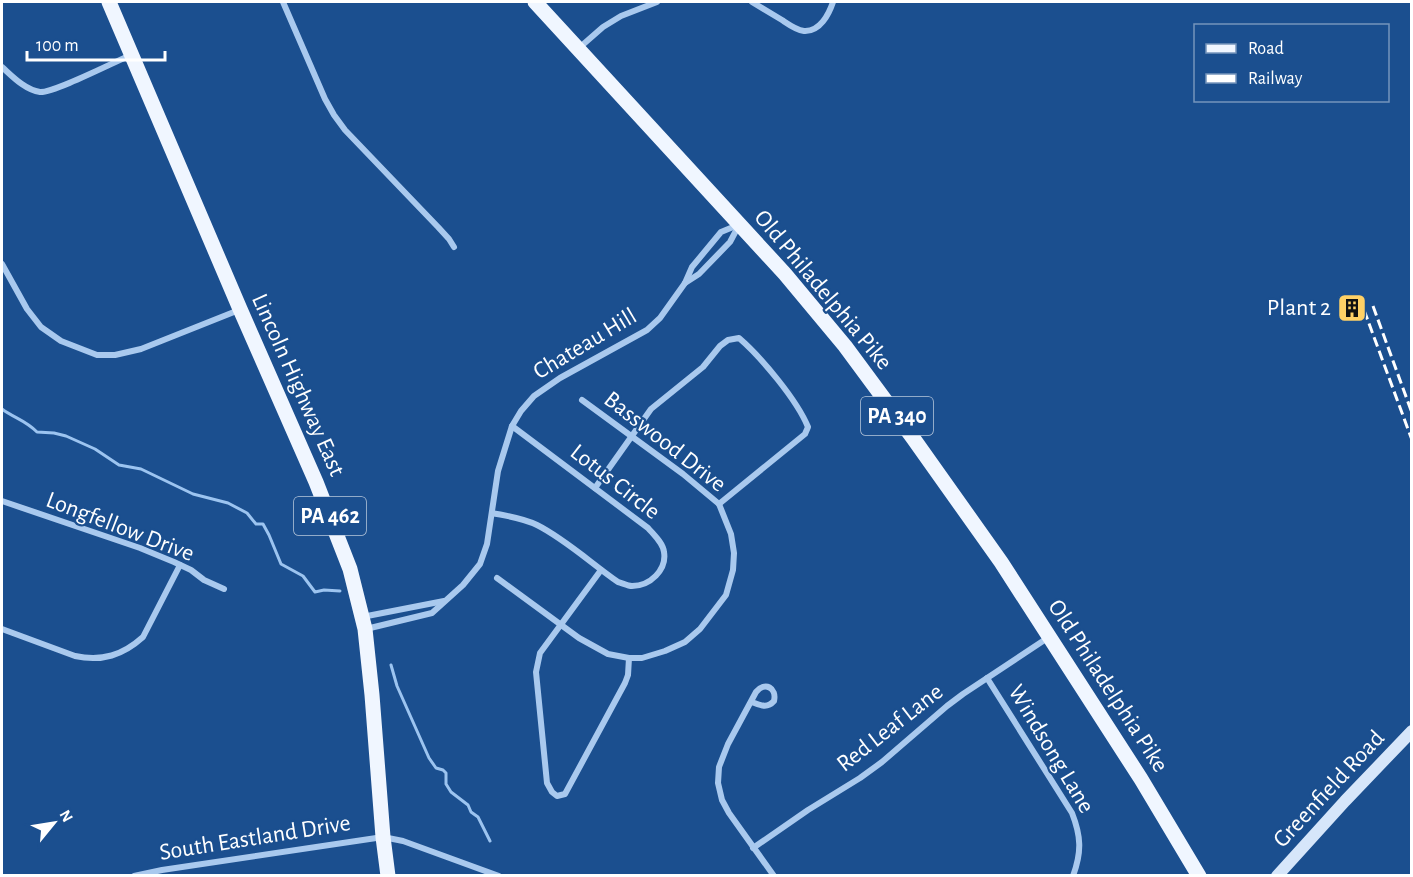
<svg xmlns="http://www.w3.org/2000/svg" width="1413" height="877" viewBox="0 0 1413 877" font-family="'Alegreya Sans',sans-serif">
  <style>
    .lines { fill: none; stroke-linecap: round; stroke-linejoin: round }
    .stream { stroke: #9cc4f0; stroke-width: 3 }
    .minor { stroke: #a9c9ee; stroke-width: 6 }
    .secondary { stroke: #d6e6fa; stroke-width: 12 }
    .primary { stroke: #f0f6ff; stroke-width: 15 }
    .rail { stroke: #fff; stroke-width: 3; stroke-dasharray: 10 4.5; stroke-linecap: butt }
    .labels { text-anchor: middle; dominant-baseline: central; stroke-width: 4.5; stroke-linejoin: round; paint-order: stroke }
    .shield { fill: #1b4f8f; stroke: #bbcadd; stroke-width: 1.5 }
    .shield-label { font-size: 22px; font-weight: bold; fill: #fff }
    .street-label { font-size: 24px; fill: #fff; stroke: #1b4f8f }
    .poi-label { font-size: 24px; fill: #fff; stroke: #1b4f8f; text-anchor: end }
  </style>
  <rect width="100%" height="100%" fill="#1b4f8f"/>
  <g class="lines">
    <g class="stream">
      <path d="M2 409C14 418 25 420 37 432L54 433 66 436 95 449 119 465 141 469 193 494 228 503 247 513 256 524H263L269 535 281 564 303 576 315 592 324 590 340 591"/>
      <polyline points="391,665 397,686 429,758 436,768 443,770 446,773 446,784 451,792 468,805 471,812 478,817 490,841"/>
    </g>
    <g class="minor">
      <polyline points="283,2 325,99 334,115 345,130 438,227 449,239 454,247"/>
      <path d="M752 2C762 8 772 14 782 20 788 24 796 30 804 31 820 32 829 14 833 2"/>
      <polyline points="579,48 603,27 621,16 657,2"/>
      <path d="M2 67C12 76 25 90 40 92 54 93 114 62 131 55"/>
      <polyline points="2,264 27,309 41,327 61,341 97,355 115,355 141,349 239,310"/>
      <polyline points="685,283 699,274 730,242 739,225"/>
      <path d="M595 488 651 409 703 367 720 346 728 340 739 338C761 357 797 400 808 427L805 434 719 504"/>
      <polyline points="2,501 140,548 174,562 191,570 204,580 224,589"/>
      <path d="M492 513C507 516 523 518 537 525 565 539 592 564 618 582 622 583 628 586 632 586 650 586 667 570 664 552 663 543 654 535 648 528L512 426"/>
      <polyline points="601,570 540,653 536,672 547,783 552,792 557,796 565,794 625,683 628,675 629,658"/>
      <polyline points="497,578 579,638 608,654 629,658 642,658 665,651 685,642 700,629 726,595 733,570 734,553 731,534 719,504 683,474 582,400"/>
      <polyline points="362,617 444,601"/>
      <path d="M2 629 75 656C102 662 123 655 143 637L180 565"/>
      <polyline points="366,629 432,613 463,585 480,564 487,544 498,471 512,426 521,411 534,396 560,378 647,330 660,318 685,283 692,267 721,232 738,225"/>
      <path d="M987 678 1072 813C1081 836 1082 852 1073 876"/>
      <path d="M752 702C760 705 767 709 774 701 777 688 765 681 756 692L728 744 719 767 718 783 722 800 729 813 774 876"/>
      <polyline points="753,848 808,810 860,778 882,762 947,706 963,694 1049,637"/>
      <polyline points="134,876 162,870 383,837 403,841 499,876"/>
    </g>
    <polyline class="secondary" points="1277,876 1345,801 1412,731"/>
    <g class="primary">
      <polyline points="109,2 240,309 316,482 350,569 365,629 372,695 383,837 388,876"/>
      <polyline points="535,2 785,274 845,346 913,438 1001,562 1141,779 1199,876"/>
    </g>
    <g class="rail">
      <polyline points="1373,306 1412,413"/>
      <polyline points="1364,310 1412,440"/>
    </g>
  </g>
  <defs>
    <g id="building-square" transform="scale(1.5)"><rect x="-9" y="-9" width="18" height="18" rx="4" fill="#ffd166" stroke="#1b4f8f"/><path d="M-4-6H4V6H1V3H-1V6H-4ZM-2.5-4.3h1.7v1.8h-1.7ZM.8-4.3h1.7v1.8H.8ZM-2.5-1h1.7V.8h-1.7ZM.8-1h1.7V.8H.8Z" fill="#111"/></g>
  </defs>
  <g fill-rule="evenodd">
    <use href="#building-square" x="1352" y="308"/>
  </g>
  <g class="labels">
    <g class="shield">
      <rect x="861" y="397" width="72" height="38" rx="4.5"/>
      <rect x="294" y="497" width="72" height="38" rx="4.5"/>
    </g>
    <g class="shield-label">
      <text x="897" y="416">PA 340</text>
      <text x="330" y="516">PA 462</text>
    </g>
    <g class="street-label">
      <text transform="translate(823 290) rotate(50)">Old Philadelphia Pike</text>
      <text transform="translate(585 344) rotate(-31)">Chateau Hill</text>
      <text transform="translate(298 385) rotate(66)">Lincoln Highway East</text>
      <text transform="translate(665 442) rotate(38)">Basswood Drive</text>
      <text transform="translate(615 482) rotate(38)">Lotus Circle</text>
      <text transform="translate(120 527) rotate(21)">Longfellow Drive</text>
      <text transform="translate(1108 686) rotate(57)">Old Philadelphia Pike</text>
      <text transform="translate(890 728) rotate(-38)">Red Leaf Lane</text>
      <text transform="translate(1051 749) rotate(59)">Windsong Lane</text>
      <text transform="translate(1329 789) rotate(-47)">Greenfield Road</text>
      <text transform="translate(255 838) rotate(-9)">South Eastland Drive</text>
    </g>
    <g class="poi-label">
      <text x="1331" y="308">Plant 2</text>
    </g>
  </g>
  <rect width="1413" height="877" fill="none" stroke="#ffffff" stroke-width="6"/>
  <rect x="1194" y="24" width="195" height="78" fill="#1b4f8f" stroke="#7695bc" stroke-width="1.5"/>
  <rect x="1206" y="44" width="30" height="9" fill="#f0f6ff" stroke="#7695bc" stroke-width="1.5"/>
  <text x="1248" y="54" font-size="18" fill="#ffffff">Road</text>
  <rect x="1206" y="74" width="30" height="9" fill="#ffffff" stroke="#7695bc" stroke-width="1.5"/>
  <text x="1248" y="84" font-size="18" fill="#ffffff">Railway</text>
  <g transform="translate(54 823) rotate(60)" stroke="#1b4f8f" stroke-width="4.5" paint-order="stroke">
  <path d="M0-4.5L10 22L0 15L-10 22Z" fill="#ffffff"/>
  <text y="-9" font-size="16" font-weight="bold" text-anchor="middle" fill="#ffffff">N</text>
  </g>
  <path d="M27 51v9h138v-9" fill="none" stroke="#ffffff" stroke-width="3"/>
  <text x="36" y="51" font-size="18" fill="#ffffff" stroke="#1b4f8f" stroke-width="4.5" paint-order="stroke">100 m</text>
</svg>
